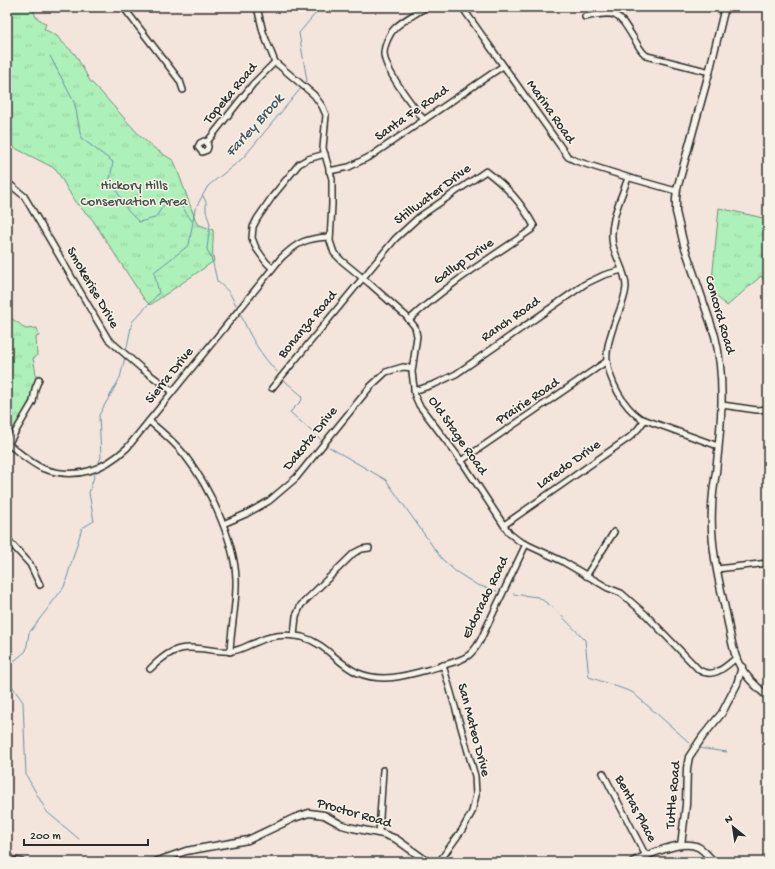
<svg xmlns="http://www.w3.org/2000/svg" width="775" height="869" viewBox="0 0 775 869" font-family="'Gochi Hand',sans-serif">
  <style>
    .grass { fill: url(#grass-tufts); stroke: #6c8e72 }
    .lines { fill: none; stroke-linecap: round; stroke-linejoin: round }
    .stream { stroke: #6590a0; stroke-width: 1 }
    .minor-casing { stroke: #2b2b2b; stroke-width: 8 }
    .major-casing { stroke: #2b2b2b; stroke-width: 9 }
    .minor { stroke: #f7f3e8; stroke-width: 5 }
    .major { stroke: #f7f3e8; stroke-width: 6 }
    .labels { text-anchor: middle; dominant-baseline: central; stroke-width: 3; stroke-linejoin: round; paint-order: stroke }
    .street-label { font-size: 14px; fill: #2b2b2b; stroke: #f7f3e8 }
    .park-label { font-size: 14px; fill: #455248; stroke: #f7f3e8 }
    .water-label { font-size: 15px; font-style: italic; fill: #43555c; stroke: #f7f3e8 }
  </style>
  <defs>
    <pattern id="grass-tufts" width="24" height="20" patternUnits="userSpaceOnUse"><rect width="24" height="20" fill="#aef0ba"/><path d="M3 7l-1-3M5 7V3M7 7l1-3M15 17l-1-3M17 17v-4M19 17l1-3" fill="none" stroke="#96cea0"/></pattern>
  </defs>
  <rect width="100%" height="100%" fill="#f4e5dc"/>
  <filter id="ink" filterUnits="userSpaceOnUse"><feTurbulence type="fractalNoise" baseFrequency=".025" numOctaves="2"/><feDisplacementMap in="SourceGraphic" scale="8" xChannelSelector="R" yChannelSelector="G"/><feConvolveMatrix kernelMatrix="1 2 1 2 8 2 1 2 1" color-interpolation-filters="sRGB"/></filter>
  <g filter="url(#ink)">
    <g class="grass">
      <path d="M7 7H32L36 17 46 24 44 29 57 36 59 39 75 54 90 81 100 91 141 137 154 148 174 161 197 224 213 230C214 241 211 250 214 261L150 305 144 299 92 219 75 202 56 169 7 144V134L11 126 7 125Z"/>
      <polygon points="719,208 768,219 768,287 761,276 727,306 711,291"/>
      <path d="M7 314C13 321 19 322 25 329L37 328 39 336 36 337 37 356 33 358C34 364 36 371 36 377 35 396 18 424 7 439Z"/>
    </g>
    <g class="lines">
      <g class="stream">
        <polyline points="50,56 75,104 81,138 113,162 110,179 128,211 139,222 155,218 167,200 178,201 192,221"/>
        <polyline points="304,85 307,81 299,33 321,7"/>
        <polyline points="203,196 206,202 206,211 210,224 207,249 213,263 217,281 229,292 236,305"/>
        <path d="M241 315C250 337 261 355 277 372"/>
        <polyline points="126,352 132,322 159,293 154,272 189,245 195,209 208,186 243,158 302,87"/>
        <polyline points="285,381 301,395 302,400 290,412 320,439"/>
        <polyline points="329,447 386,480 441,558 455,571 477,585 497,591"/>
        <polyline points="98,465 101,457 99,415 120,378 125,357"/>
        <polyline points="513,594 538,597 554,608 585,640 589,677 632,692 690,743"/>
        <polyline points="7,667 26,651 29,633 64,587 82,528 94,521 89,493 96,470"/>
        <polyline points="7,679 23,702 26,775 47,812 79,839"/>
        <polyline points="698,748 727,752"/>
      </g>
      <g class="minor-casing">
        <g id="minor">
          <polyline points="125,7 124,8 174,73 180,81 183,90"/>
          <path d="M257 7 263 32 275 62 314 95 322 106 326 115 323 148 332 179V204L330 241 334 253 342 261 370 284 406 316 415 327 417 336 412 372 415 396 419 405 463 463 509 533 519 541 562 561 608 588 621 593 645 614 699 670C714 679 725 667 736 658"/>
          <polyline points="462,7 568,157 576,161 630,178 676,191"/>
          <path d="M585 17C619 10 618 13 636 42 639 47 642 53 647 56L710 72"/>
          <path d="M424 120C413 106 385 71 384 54 384 46 389 34 395 28 403 20 416 14 426 7"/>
          <polyline points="207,142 208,147 207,150 202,152 198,147 200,143 204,141 207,142 253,84 275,62"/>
          <polyline points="329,171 349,167 371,156 503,66"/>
          <path d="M628 178C621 198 608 224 613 246 617 260 626 273 626 287 625 302 616 317 612 331 609 340 606 351 607 361 610 382 623 406 640 418L718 446"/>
          <polyline points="7,182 24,196 30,206 108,339 141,368 172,391"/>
          <polyline points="272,268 266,262 256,248 252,238 253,227 257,219 272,197 299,164 308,159 325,154"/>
          <path d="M272 388 395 239 419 217 486 171C507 187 521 202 534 226L531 230C490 258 445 286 409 320"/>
          <polyline points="414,391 435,384 456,374 585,284 604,275 622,270"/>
          <polyline points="722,405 757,410 768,409"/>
          <path d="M149 421C162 432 176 443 186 457 209 486 235 542 236 579 237 603 231 627 230 652"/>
          <path d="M8 444C19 452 31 464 44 469 77 480 103 470 127 448L281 258C298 242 306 238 330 237"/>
          <polyline points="7,446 33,402 35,389 39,379"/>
          <polyline points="461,461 607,361"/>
          <polyline points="223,524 246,514 269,501 296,478 370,387 386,372 403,367 412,368"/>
          <polyline points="504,525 630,437 638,429 644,421"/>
          <polyline points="7,539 30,564 40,585"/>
          <polyline points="717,569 768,563"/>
          <polyline points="586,576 614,532"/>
          <polyline points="294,636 296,616 301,605 354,553 362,549 369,548"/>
          <path d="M150 669C159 660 168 652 180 649 197 645 215 653 232 651 241 650 248 645 257 642 271 635 287 634 302 637 327 644 336 663 358 673 385 684 411 674 438 667 448 663 460 662 469 655 474 651 477 646 480 641L526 544"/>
          <polyline points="603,773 646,856"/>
          <polyline points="379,833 383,770"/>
          <polyline points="439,862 462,830 472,812 476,795 475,776 443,665"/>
        </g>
      </g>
      <g class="major-casing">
        <g id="major">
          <path d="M725 7 709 73 677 189 676 199V212L684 245 715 336C726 381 721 426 716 472 714 484 712 496 712 508 710 543 718 578 726 613 729 627 731 643 736 657 741 673 756 686 768 697"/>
          <polyline points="681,845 686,805 687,768 689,757 703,736 722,713 737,684 742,667"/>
          <polyline points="7,860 21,862"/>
          <polyline points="155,862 186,851 248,840 294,818 309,813 324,815 342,825 353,828 383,834 396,839 428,862"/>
          <path d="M632 862C647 855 683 839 698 847 704 850 709 857 714 862"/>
        </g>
      </g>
      <use href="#minor" class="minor"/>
      <use href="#major" class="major"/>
    </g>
  </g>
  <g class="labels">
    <g class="street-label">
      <text transform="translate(231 94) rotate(-50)">Topeka Road</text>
      <text transform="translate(550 112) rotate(55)">Marina Road</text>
      <text transform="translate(412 114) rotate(-35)">Santa Fe Road</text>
      <text transform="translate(433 195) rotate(-37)">Stillwater Drive</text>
      <text transform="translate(464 262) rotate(-35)">Gallup Drive</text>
      <text transform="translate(92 288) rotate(60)">Smokerise Drive</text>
      <text transform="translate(719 315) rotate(74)">Concord Road</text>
      <text transform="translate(511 320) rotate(-35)">Ranch Road</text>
      <text transform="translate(308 325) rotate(-50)">Bonanza Road</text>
      <text transform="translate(170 376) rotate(-51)">Sierra Drive</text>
      <text transform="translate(528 402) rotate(-34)">Prairie Road</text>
      <text transform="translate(457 436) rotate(55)">Old Stage Road</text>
      <text transform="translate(311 439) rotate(-51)">Dakota Drive</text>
      <text transform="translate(569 465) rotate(-35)">Laredo Drive</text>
      <text transform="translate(486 598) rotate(-64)">Eldorado Road</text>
      <text transform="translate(473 730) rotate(75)">San Mateo Drive</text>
      <text transform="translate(674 795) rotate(-85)">Tuttle Road</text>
      <text transform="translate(635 809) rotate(62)">Bentas Place</text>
      <text transform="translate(354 814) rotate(16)">Proctor Road</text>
    </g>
    <g class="park-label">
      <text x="134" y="186">Hickory Hills<tspan x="134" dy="16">Conservation Area</tspan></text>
    </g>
    <g class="water-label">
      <text transform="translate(255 126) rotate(-48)">Farley Brook</text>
    </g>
  </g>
  <rect width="775" height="869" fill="none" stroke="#f7f3e8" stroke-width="24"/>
  <rect x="12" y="12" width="751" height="845" fill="none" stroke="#2b2b2b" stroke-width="1.5" filter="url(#ink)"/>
  <g transform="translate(733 827) rotate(330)" stroke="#f7f3e8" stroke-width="3" paint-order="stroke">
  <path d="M0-3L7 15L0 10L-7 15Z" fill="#2b2b2b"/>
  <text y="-6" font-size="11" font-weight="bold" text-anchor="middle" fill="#2b2b2b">N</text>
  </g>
  <path d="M24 839v6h124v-6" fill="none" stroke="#2b2b2b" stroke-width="2"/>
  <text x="30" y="839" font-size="12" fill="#2b2b2b" stroke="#f7f3e8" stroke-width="3" paint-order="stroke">200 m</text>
</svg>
